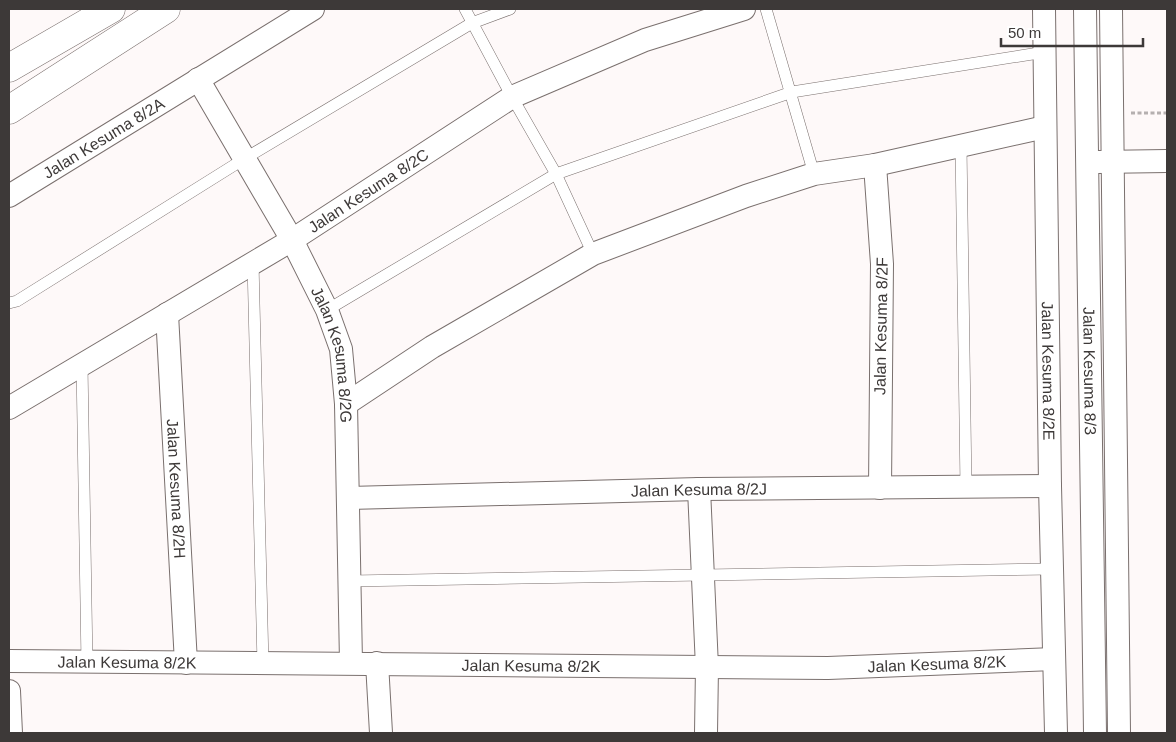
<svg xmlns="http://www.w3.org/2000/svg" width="1176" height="742" viewBox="0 0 1176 742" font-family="Arial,sans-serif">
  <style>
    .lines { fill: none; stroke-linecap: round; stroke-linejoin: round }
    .service-casing { stroke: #7a706e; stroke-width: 12 }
    .minor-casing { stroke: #7a706e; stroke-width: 24 }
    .tertiary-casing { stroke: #7a706e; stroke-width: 29 }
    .path { stroke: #b5b0b0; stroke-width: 3; stroke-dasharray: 4 2.5; stroke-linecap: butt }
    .service { stroke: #fff; stroke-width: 11 }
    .minor { stroke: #fff; stroke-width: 22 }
    .tertiary { stroke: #fff; stroke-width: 28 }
    .labels { text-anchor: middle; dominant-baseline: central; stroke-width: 5; stroke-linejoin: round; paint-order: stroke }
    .street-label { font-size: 16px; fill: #3d3938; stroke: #fff }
  </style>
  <rect width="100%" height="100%" fill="#fef9f9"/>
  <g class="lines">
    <g class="service-casing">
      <g id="service">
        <polyline points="465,9 512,97 556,174 593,254"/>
        <polyline points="766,9 814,174"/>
        <polyline points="961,146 966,487"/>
        <polyline points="253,263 263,664"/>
        <polyline points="9,303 17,301 244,159 472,23 510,9"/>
        <polyline points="327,310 556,174 792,92 1045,52"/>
        <polyline points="82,365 87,663"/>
        <polyline points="350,581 1051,569"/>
      </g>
    </g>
    <g class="minor-casing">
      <g id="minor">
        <path id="s1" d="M1044 9 1050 486 1056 733"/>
        <path id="s2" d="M1085 9 1095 733"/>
        <polyline points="1111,9 1119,733"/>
        <path id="s3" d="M198 79 292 240 327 310 341 349 346 404 351 662"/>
        <polyline points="1098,162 1167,161"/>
        <polyline points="875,165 882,264 880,488"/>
        <path id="s4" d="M9 196 313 9"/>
        <path id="s5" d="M167 314 186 663"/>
        <polyline points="346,404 432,347 593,254 746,196 814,174 875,165 1045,127"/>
        <path id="s6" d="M9 408 292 240 512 97 645 40 744 9"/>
        <polyline points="699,489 707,667 706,733"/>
        <path id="s7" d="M349 498 699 489 1050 486"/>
        <path id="s8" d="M9 661 828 668 1054 659"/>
        <polyline points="377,663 381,733"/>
        <polyline points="9,691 11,733"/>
      </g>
    </g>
    <g class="tertiary-casing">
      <g id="tertiary">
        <polyline points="9,68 111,9"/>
        <polyline points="9,110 166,9"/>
      </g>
    </g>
    <polyline class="path" points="1131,113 1167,113"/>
    <use href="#service" class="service"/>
    <use href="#minor" class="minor"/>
    <use href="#tertiary" class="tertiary"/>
  </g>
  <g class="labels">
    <g class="street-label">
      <text stroke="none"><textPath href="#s4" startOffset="111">Jalan Kesuma 8/2A</textPath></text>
      <text stroke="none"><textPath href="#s6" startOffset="420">Jalan Kesuma 8/2C</textPath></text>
      <text transform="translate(881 326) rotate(-89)">Jalan Kesuma 8/2F</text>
      <text stroke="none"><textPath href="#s3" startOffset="310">Jalan Kesuma 8/2G</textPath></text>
      <text stroke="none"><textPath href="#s1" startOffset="362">Jalan Kesuma 8/2E</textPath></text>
      <text stroke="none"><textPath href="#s2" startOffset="362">Jalan Kesuma 8/3</textPath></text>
      <text stroke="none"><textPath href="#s5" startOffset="175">Jalan Kesuma 8/2H</textPath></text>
      <text stroke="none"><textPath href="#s7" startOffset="350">Jalan Kesuma 8/2J</textPath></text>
      <text stroke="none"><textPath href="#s8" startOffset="118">Jalan Kesuma 8/2K</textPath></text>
      <text stroke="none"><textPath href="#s8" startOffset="928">Jalan Kesuma 8/2K</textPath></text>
      <text stroke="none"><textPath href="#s8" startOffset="522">Jalan Kesuma 8/2K</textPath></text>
    </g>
  </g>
  <rect width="1176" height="742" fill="none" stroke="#3d3938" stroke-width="20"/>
  <path d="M1001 38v8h142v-8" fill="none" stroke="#3d3938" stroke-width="2.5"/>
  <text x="1008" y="38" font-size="15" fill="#3d3938" stroke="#ffffff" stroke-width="4" paint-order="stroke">50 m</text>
</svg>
